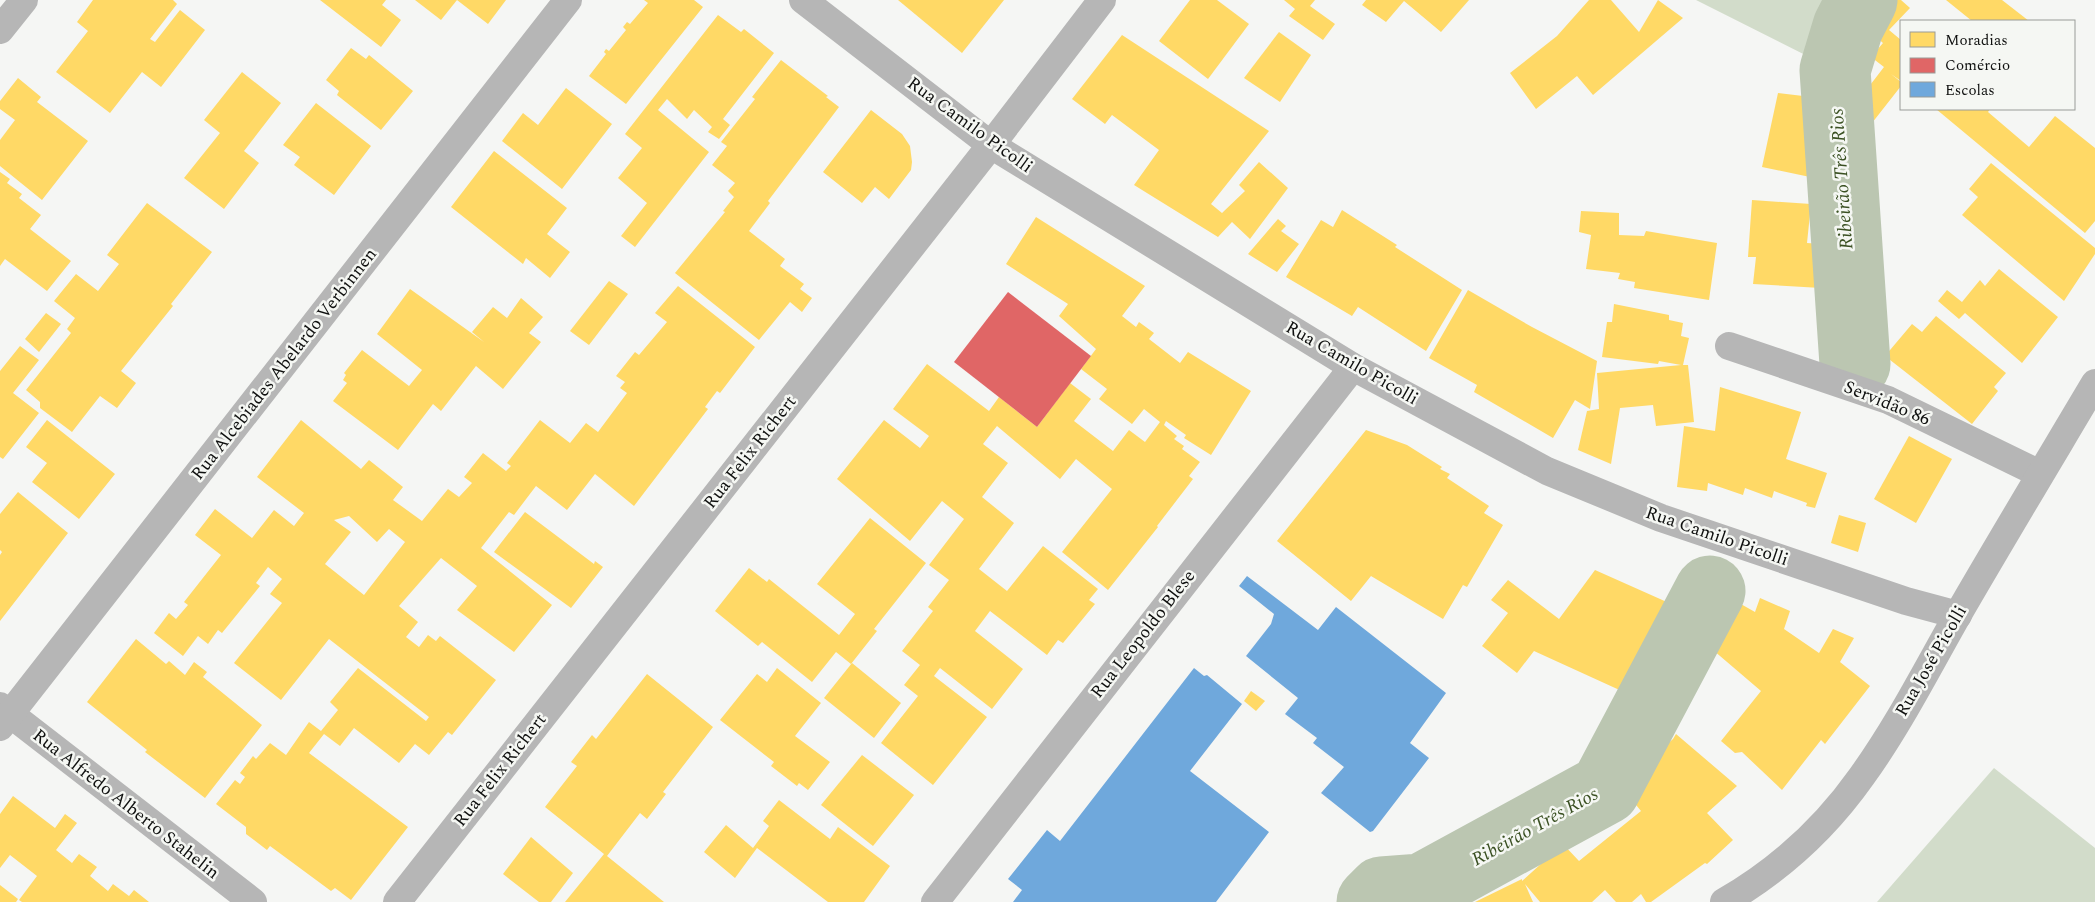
<svg xmlns="http://www.w3.org/2000/svg" width="2095" height="902" viewBox="0 0 2095 902" font-family="Spectral,serif">
  <style>
    .forest { fill: #d2dcca }
    .homes { fill: #ffd966; fill-rule: evenodd }
    .shops { fill: #e06666 }
    .schools { fill: #6fa8dc }
    .lines { fill: none; stroke-linecap: round; stroke-linejoin: round }
    .river { stroke: #bbc6b1; stroke-width: 71 }
    .minor { stroke: #b6b6b6; stroke-width: 28 }
    .labels { text-anchor: middle; dominant-baseline: central; stroke-width: 5; stroke-linejoin: round; paint-order: stroke }
    .street-label { font-size: 18px; fill: #0f100f; stroke: #f5f7f3 }
    .water-label { font-size: 19px; font-style: italic; fill: #3a5022; stroke: #f5f7f3 }
  </style>
  <rect width="100%" height="100%" fill="#f5f6f4"/>
  <g class="forest">
    <polygon points="1696,0 1862,0 1848,27 1835,70"/>
    <polygon points="1994,768 2095,848 2095,902 1877,902"/>
  </g>
  <g class="homes">
    <polygon points="93,0 173,0 177,4 150,39 155,42 180,10 205,30 161,87 142,72 110,113 56,72 88,31 77,22"/>
    <polygon points="320,0 386,0 382,5 401,20 381,47"/>
    <polygon points="415,0 457,0 441,20"/>
    <polygon points="457,0 506,0 488,24"/>
    <polygon points="644,0 694,0 703,7 626,104 589,76 606,54 604,52 606,49 609,51 626,30 623,27 627,22 630,24 648,3"/>
    <polygon points="898,0 1004,0 962,53"/>
    <polygon points="1190,0 1217,0 1249,24 1208,79 1159,41"/>
    <polygon points="1284,0 1315,0 1310,6 1335,24 1323,40 1289,16 1295,9"/>
    <polygon points="1366,0 1469,0 1441,32 1404,1 1386,22 1362,5"/>
    <polygon points="1589,0 1611,0 1639,32 1658,0 1683,18 1593,95 1577,76 1536,109 1510,73 1557,36"/>
    <polygon points="1884,0 1901,0 1910,8 1889,30 1901,40 1901,81 1891,74 1901,82 1901,86 1872,123 1854,106 1884,67 1871,57 1883,43 1863,25"/>
    <polygon points="1946,0 2002,0 2029,21 1972,21"/>
    <polygon points="718,15 741,32 744,29 774,53 723,119 730,125 719,139 708,132 712,127 694,110 687,119 667,99 658,110 709,152 635,247 621,236 647,203 618,178 642,148 625,134"/>
    <polygon points="1279,32 1311,55 1280,102 1244,78"/>
    <polygon points="1122,35 1269,131 1211,204 1222,213 1245,191 1239,185 1259,162 1288,188 1250,239 1232,222 1218,237 1134,185 1159,150 1112,115 1105,124 1072,99"/>
    <polygon points="351,48 366,59 369,55 413,91 381,130 337,95 339,91 326,80"/>
    <polygon points="781,60 828,96 826,97 839,107 768,201 770,203 749,231 785,259 780,266 804,284 800,289 812,298 802,312 790,302 759,340 675,273 725,212 723,211 734,197 728,191 735,183 712,165 727,146 721,142 755,99 752,97"/>
    <polygon points="242,72 281,103 244,151 259,163 224,209 184,178 220,133 204,120"/>
    <polygon points="18,78 41,97 37,102 88,141 42,200 0,166 0,140 15,120 0,109 0,101"/>
    <polygon points="566,88 612,124 562,189 502,141 523,113 538,125"/>
    <polygon points="1778,93 1820,98 1819,112 1823,113 1810,177 1762,167"/>
    <polygon points="316,103 371,146 334,195 294,165 300,157 283,145"/>
    <polygon points="1936,109 1990,109 1988,112 2029,147 2055,116 2095,148 2095,221 2085,233"/>
    <polygon points="871,110 902,134 910,146 912,162 911,170 889,199 875,187 862,203 823,172"/>
    <polygon points="494,151 567,208 547,234 570,252 550,278 526,258 523,264 451,207"/>
    <polygon points="1991,163 2095,248 2095,254 2064,301 1962,215 1978,197 1969,189"/>
    <polygon points="0,172 10,179 7,183 22,194 19,198 41,215 30,229 71,261 47,291 5,259 0,266"/>
    <polygon points="1752,200 1811,204 1807,243 1823,244 1821,288 1753,284 1756,257 1748,257"/>
    <polygon points="147,203 212,252 171,304 173,306 121,371 136,383 117,408 100,396 72,432 40,408 40,402 26,390 71,333 67,329 75,318 54,301 76,274 98,291 119,264 107,255"/>
    <polygon points="1342,210 1397,245 1395,247 1462,290 1426,351 1358,307 1352,316 1286,277 1321,220 1333,227"/>
    <polygon points="1581,211 1619,213 1619,235 1644,236 1646,231 1717,243 1709,300 1634,288 1635,282 1618,279 1620,273 1586,269 1591,235 1579,232"/>
    <polygon points="1036,217 1145,286 1122,316 1136,327 1139,322 1154,333 1149,339 1180,363 1188,352 1251,391 1211,455 1184,438 1186,435 1166,421 1164,425 1177,436 1174,439 1184,446 1182,449 1200,462 1189,476 1193,479 1157,526 1158,527 1108,590 1062,552 1112,489 1076,459 1060,479 997,426 983,444 1008,463 982,497 1014,523 979,569 1007,591 1043,546 1098,589 1089,600 1095,604 1063,643 1058,640 1047,655 990,611 975,631 1023,669 992,709 940,668 934,676 987,717 933,785 881,743 918,696 904,685 920,665 902,651 933,611 928,607 949,580 929,565 964,519 942,501 910,541 837,479 884,420 920,448 929,436 893,409 927,364 989,411 999,397 1037,427 1070,383 1091,399 1074,421 1113,451 1129,430 1145,442 1160,422 1144,409 1132,424 1099,399 1107,389 1081,369 1096,349 1059,316 1068,304 1006,264"/>
    <polygon points="1278,219 1286,226 1281,231 1299,244 1277,272 1248,254"/>
    <polygon points="1999,269 2058,317 2022,363 1965,313 1959,319 1938,301 1947,290 1962,302 1980,280 1985,286"/>
    <polygon points="609,281 628,294 589,345 570,331"/>
    <path d="M678 286 755 347 720 393 717 391 705 407 708 409 634 506 595 474 567 510 536 486 514 515 509 512 481 548 552 605 514 652 457 610 477 586 441 558 399 606 418 622 406 637 419 647 428 635 436 641 440 636 496 680 452 735 448 732 429 755 415 744 399 763 354 728 340 746 324 734 309 753 408 827 351 900 335 888 331 891 270 846 267 850 246 834V827L216 804 235 780 240 784 245 777 240 773 253 756 256 759 270 743 286 755 309 722 321 731 338 710 330 702 358 668 426 721 429 717 329 639 281 700 234 663 282 603 270 594 282 579 268 567 256 583 260 586 222 633 218 630 208 644 198 636 183 656 154 633 169 613 176 619 188 605 184 602 221 555 195 535 215 509 252 538 274 510 294 526 304 513 257 477 301 420 361 469 369 460 403 487 393 500 422 521 448 489 459 497 472 483 464 477 483 453 506 471 511 466 507 463 540 420 570 443 586 423 598 432 627 393 620 388 625 382 616 376 635 352 639 355 667 322 655 313ZM349 516 377 542 389 529 405 542 364 595 325 564 351 532 334 520Z"/>
    <polygon points="410,289 484,342 472,332 493,307 507,318 521,298 543,317 529,333 541,342 503,389 476,366 441,411 433,404 398,450 333,401 347,383 343,380 346,375 344,373 362,350 409,386 422,370 377,334"/>
    <polygon points="1468,290 1532,327 1597,361 1590,409 1575,400 1553,438 1474,392 1477,385 1429,358"/>
    <polygon points="1614,304 1669,315 1669,320 1683,323 1681,336 1689,338 1683,365 1688,365 1694,422 1656,426 1653,405 1620,408 1611,464 1578,450 1587,411 1599,409 1597,373 1681,365 1659,361 1658,364 1602,357 1607,322 1612,322"/>
    <polygon points="46,313 61,324 39,352 25,339"/>
    <polygon points="1936,316 2006,373 1994,387 1998,391 1972,424 1885,356 1912,324 1922,332"/>
    <polygon points="20,346 39,360 13,393 39,413 3,459 0,457 0,371"/>
    <polygon points="1720,387 1801,412 1786,459 1827,473 1815,508 1806,506 1807,503 1774,491 1772,498 1745,488 1743,495 1708,483 1707,491 1677,487 1684,426 1715,431"/>
    <polygon points="47,420 115,474 79,519 32,482 47,463 26,447"/>
    <polygon points="1366,430 1407,445 1442,467 1440,469 1450,474 1447,478 1489,506 1484,513 1503,525 1467,587 1463,585 1443,619 1371,576 1351,601 1277,541"/>
    <polygon points="1909,436 1952,459 1916,523 1874,499"/>
    <polygon points="18,492 68,533 0,621 0,555 2,552 0,550 0,514"/>
    <polygon points="525,512 594,564 595,561 603,567 571,608 494,552"/>
    <polygon points="1839,515 1866,523 1858,552 1831,543"/>
    <polygon points="870,518 926,563 874,629 877,631 851,664 836,652 812,682 762,642 758,646 715,611 749,568 767,582 769,579 839,635 855,614 817,584"/>
    <polygon points="1595,570 1678,607 1640,695 1637,698 1534,651 1517,673 1482,646 1508,613 1491,600 1508,580 1559,619"/>
    <polygon points="1760,598 1790,611 1784,629 1819,653 1833,629 1854,638 1840,662 1870,686 1825,744 1821,740 1782,790 1742,752 1735,753 1721,741 1761,691 1713,650 1739,603 1755,612"/>
    <polygon points="136,639 166,664 169,661 185,675 194,662 207,672 203,677 262,725 205,798 145,752 147,750 87,702"/>
    <polygon points="852,663 901,703 874,738 824,698"/>
    <polygon points="777,668 821,703 795,736 830,762 808,790 799,783 797,786 771,766 774,762 720,720 757,674 767,682"/>
    <polygon points="647,674 713,727 663,792 666,794 647,819 640,813 607,856 664,902 565,902 604,854 545,807 577,766 571,762 592,735 596,739"/>
    <polygon points="1251,691 1265,701 1256,711 1244,701"/>
    <polygon points="1676,734 1737,786 1707,813 1733,840 1707,864 1705,863 1651,902 1646,902 1641,894 1632,902 1616,902 1605,890 1592,902 1540,902 1525,884 1533,902 1475,902 1522,879 1522,881 1563,844 1579,861 1641,811 1632,800 1643,792 1630,777 1673,739"/>
    <polygon points="862,755 914,795 873,846 821,805"/>
    <polygon points="13,796 55,828 65,814 77,823 56,850 72,863 79,854 97,867 90,876 108,891 113,884 129,896 134,890 149,902 22,902 19,900 37,876 10,855 0,868 0,814"/>
    <polygon points="779,800 830,839 838,827 890,866 864,902 828,902 757,848 735,878 704,852 726,825 753,848 769,826 763,821"/>
    <polygon points="531,837 573,873 551,902 539,902 503,874"/>
    <polygon points="0,885 18,899 16,902 0,902"/>
  </g>
  <polygon class="shops" points="1008,292 1091,356 1037,427 954,362"/>
  <g class="schools">
    <polygon points="1247,576 1318,630 1336,607 1446,693 1410,743 1429,758 1373,831 1370,832 1321,793 1344,767 1313,743 1317,738 1285,714 1298,698 1246,656 1271,624 1274,614 1239,586"/>
    <polygon points="1194,668 1204,676 1207,675 1242,704 1190,771 1269,832 1216,902 1013,902 1022,890 1008,879 1047,830 1060,841"/>
  </g>
  <g class="lines">
    <g class="river">
      <polyline points="1855,364 1835,70 1848,27 1862,0"/>
      <polyline points="1372,902 1382,892 1422,889 1605,789 1710,591"/>
    </g>
    <g class="minor">
      <polyline points="803,0 991,145 1353,367 1547,471 1661,518 1906,601 1958,615"/>
      <polyline points="0,30 24,0"/>
      <polyline points="1729,346 1888,400 2040,474"/>
      <polyline points="0,706 253,902"/>
      <polyline points="0,727 568,0"/>
      <polyline points="397,902 991,145 1102,0"/>
      <polyline points="935,902 1353,367"/>
      <path d="M1724 902C1778 871 1826 827 1862 776 1901 722 1931 661 1964 604 2007 530 2051 457 2095 383"/>
    </g>
  </g>
  <g class="labels">
    <g class="street-label">
      <text transform="translate(970 125) rotate(36)">Rua Camilo Picolli</text>
      <text transform="translate(1352 363) rotate(30)">Rua Camilo Picolli</text>
      <text transform="translate(284 364) rotate(-52)">Rua Alcebiades Abelardo Verbinnen</text>
      <text transform="translate(1887 403) rotate(22)">Servidão 86</text>
      <text transform="translate(750 452) rotate(-52)">Rua Felix Richert</text>
      <text transform="translate(1717 536) rotate(19)">Rua Camilo Picolli</text>
      <text transform="translate(1143 634) rotate(-52)">Rua Leopoldo Blese</text>
      <text transform="translate(1931 661) rotate(-60)">Rua José Picolli</text>
      <text transform="translate(500 770) rotate(-52)">Rua Felix Richert</text>
      <text transform="translate(126 804) rotate(38)">Rua Alfredo Alberto Stahelin</text>
    </g>
    <g class="water-label">
      <text transform="translate(1842 179) rotate(-94)">Ribeirão Três Rios</text>
      <text transform="translate(1535 827) rotate(-29)">Ribeirão Três Rios</text>
    </g>
  </g>
  <rect x="1900" y="20" width="175" height="90" fill="#f5f7f3" stroke="#999b98"/>
  <rect x="1910" y="32" width="25" height="15" fill="#ffd966" stroke="#999b98"/>
  <text x="1945" y="45" font-size="15" fill="#0f100f">Moradias</text>
  <rect x="1910" y="58" width="25" height="15" fill="#e06666" stroke="#999b98"/>
  <text x="1945" y="70" font-size="15" fill="#0f100f">Comércio</text>
  <rect x="1910" y="82" width="25" height="15" fill="#6fa8dc" stroke="#999b98"/>
  <text x="1945" y="95" font-size="15" fill="#0f100f">Escolas</text>
</svg>
